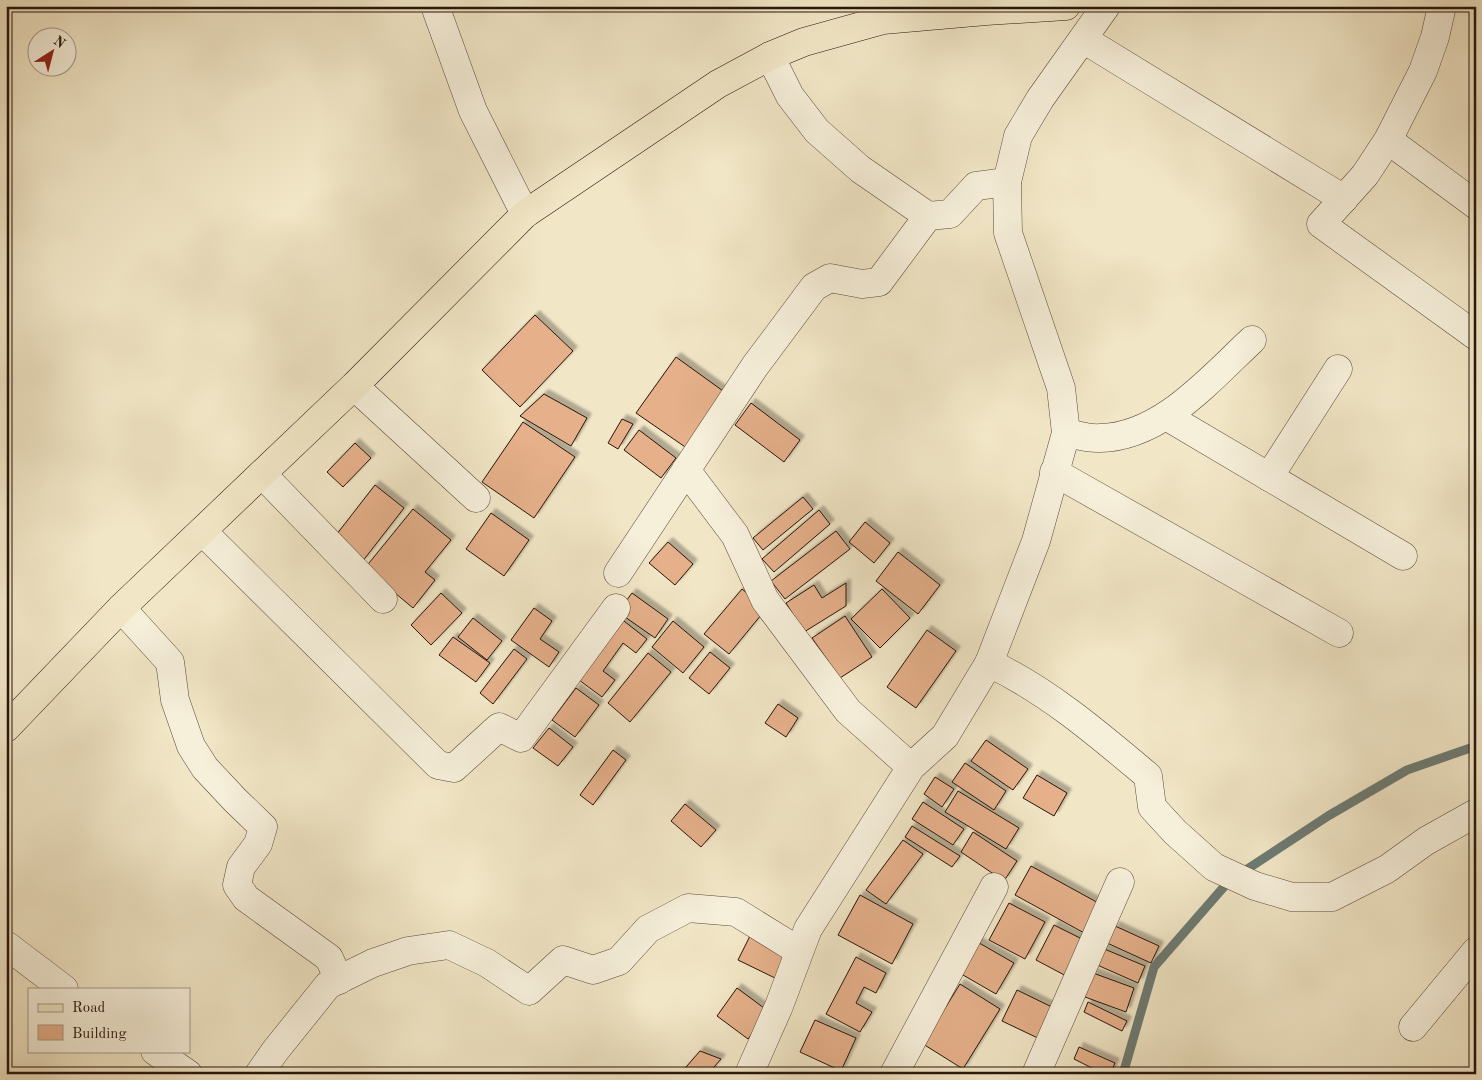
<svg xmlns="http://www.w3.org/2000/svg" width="1482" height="1080" viewBox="0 0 1482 1080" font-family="'Old Standard TT',serif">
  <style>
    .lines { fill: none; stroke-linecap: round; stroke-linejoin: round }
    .stream { stroke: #6d7b73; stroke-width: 9 }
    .building { fill: #e5b08a; stroke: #29150b; filter: url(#shadow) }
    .street-casing { stroke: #5b493a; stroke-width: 29 }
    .primary-casing { stroke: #29150b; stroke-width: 29 }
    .street { stroke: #f6efda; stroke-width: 28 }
    .primary { stroke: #f1e6c6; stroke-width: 28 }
  </style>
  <defs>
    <filter id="shadow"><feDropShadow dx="4.5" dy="-4.5" stdDeviation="1" flood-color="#0004"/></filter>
  </defs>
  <rect width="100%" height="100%" fill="#f1e6c6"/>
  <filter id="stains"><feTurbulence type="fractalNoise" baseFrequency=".004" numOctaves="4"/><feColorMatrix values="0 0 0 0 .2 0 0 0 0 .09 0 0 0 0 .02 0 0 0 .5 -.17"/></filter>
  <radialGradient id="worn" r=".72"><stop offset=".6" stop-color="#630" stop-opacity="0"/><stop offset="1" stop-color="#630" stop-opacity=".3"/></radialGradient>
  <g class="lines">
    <polyline class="stream" points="1123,1074 1154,967 1229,881 1328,816 1407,770 1476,746"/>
  </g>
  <g class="building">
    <polygon points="535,315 573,351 520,407 482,370"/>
    <polygon points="676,357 730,396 691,451 636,413"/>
    <polygon points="544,394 587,418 571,446 520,416"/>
    <polygon points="751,403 800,440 784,462 735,425"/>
    <polygon points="622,419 633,424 618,449 608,443"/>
    <polygon points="523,422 575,457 534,518 482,482"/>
    <polygon points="639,430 676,458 661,478 624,450"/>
    <polygon points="355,443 371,458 343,487 327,472"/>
    <polygon points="375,485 404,508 362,562 333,539"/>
    <polygon points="803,497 813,509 763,550 753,538"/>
    <polygon points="413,509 451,540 425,572 435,580 413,608 365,568"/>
    <polygon points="819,510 830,524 774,572 762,559"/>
    <polygon points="491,513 529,540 504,576 466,549"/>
    <polygon points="865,522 890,543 874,563 849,542"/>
    <polygon points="836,531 850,549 785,599 771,581"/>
    <polygon points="668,542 693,564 675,585 649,563"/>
    <polygon points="898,552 940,585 918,614 876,581"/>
    <polygon points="846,583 846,606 804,632 786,603 814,585 822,598"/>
    <polygon points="742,589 766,609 729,654 704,634"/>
    <polygon points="882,589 910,618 880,648 851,619"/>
    <polygon points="441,593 462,613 431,645 411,625"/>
    <polygon points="632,593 668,619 655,638 618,612"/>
    <polygon points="534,608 552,621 540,639 559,652 549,667 511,640"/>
    <polygon points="845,616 872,657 840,678 812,638"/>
    <polygon points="473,618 502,641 487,660 458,637"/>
    <polygon points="620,618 647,639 636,653 623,643 603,671 615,680 602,697 575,677"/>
    <polygon points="673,621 704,647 683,673 652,647"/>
    <polygon points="927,630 956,651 916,708 887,687"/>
    <polygon points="453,637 490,663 476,682 439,655"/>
    <polygon points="514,649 527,659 493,704 480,693"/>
    <polygon points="710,652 730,668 709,694 689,678"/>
    <polygon points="648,653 671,672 630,722 608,703"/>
    <polygon points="576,688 599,705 575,737 552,720"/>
    <polygon points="778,704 798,718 786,737 765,723"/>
    <polygon points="549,728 573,747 558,766 533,748"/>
    <polygon points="986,740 1028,769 1013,790 971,761"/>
    <polygon points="613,750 626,760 593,805 580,795"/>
    <polygon points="965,763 1006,791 994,810 952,782"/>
    <polygon points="1037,775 1067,793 1054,816 1023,798"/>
    <polygon points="935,777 954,789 942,807 924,794"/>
    <polygon points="958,791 1019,828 1006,849 945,812"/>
    <polygon points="923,802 964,829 953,845 912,819"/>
    <polygon points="685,804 716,830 701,847 671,821"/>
    <polygon points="912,826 960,856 952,867 905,837"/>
    <polygon points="973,832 1017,861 1004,881 961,852"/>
    <polygon points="903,840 923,854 886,904 866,890"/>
    <polygon points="1031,866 1102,905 1086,934 1015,895"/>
    <polygon points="860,895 913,924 892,964 838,935"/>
    <polygon points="1009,903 1045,922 1025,959 989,940"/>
    <polygon points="1054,925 1088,942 1070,978 1036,960"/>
    <polygon points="1115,926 1159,946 1151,963 1107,943"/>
    <polygon points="752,932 791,951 777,979 738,960"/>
    <polygon points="974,940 1014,963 996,994 956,971"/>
    <polygon points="1102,948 1145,966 1138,983 1095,964"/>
    <polygon points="856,957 886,973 876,993 864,987 856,1003 872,1012 860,1032 826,1014"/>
    <polygon points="1093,973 1134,988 1126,1012 1085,997"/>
    <polygon points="960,984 1000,1009 963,1069 923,1044"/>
    <polygon points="737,988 768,1011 748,1039 717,1016"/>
    <polygon points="1017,990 1058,1010 1044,1041 1002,1021"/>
    <polygon points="1088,1002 1127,1021 1122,1031 1084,1012"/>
    <polygon points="815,1020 856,1038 841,1071 800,1052"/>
    <polygon points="1079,1047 1115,1063 1110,1074 1104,1074 1074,1059"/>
    <polygon points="700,1051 721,1059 708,1074 680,1074"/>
  </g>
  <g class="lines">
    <g class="street-casing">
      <g id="street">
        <polyline points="435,6 473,111 525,214"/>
        <polyline points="1442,6 1435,37 1423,71 1388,140 1365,175 1321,224 1476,336"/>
        <polyline points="1083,39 1344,199"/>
        <polyline points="770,56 790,96 817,131 860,169 928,216"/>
        <polyline points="1388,140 1476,205"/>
        <polyline points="354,386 476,498"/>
        <polyline points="1166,416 1403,556"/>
        <path d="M1066 433C1077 435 1089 439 1100 438 1161 437 1210 379 1252 340"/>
        <polyline points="686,470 735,535 765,600 848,711 911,767"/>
        <polyline points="1054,472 1339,633"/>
        <polyline points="262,474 383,599"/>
        <polyline points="1269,477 1338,369"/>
        <polyline points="202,531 438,765 454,768 499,727 521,738 616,608"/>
        <polyline points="618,573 755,366 814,287 830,278 862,284 879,282 928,216 950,214 976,186 1007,182"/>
        <polyline points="121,608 170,662 175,700 191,746 205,768 235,800 263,827 258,844 241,867 237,885 246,898 329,958 339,980"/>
        <path d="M989 663C1048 691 1098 734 1148 776L1152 807 1175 832 1214 867 1255 886 1292 897H1332L1387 869 1426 841 1476 813"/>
        <polyline points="6,945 64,989"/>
        <polyline points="1413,1027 1476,951"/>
        <polyline points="155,1051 188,1074"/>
        <polyline points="259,1074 275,1051 328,985 373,963 408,951 449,945 487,963 529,991 563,960 593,970 619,961 648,929 688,908 736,912 799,951"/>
        <polyline points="749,1074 779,1006 808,929 911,767 945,736 989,663 1036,541 1066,433 1061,388 1008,233 1007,182 1018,136 1040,99 1106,6"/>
        <polyline points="894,1074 994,887"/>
        <polyline points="1036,1074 1120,882"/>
      </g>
    </g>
    <g class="primary-casing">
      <polyline id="primary" points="6,728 121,608 354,386 525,214 718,84 770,56 804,42 883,20 986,11 1066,6"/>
    </g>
    <use href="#street" class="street"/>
    <use href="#primary" class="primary"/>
  </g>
  <rect width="1482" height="1080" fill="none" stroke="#f1e6c6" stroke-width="25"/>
  <rect x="8" y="8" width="1467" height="1065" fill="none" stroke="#29150b" stroke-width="2.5"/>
  <rect x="12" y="12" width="1457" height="1055" fill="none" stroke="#29150b"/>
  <rect x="28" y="988" width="162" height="65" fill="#f6efda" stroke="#a49887"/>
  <rect x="38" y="1004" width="25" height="8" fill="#f1e6c6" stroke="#a49887"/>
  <text x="72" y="1012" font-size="15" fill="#29150b">Road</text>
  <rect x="38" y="1025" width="25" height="15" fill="#e5b08a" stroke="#a49887"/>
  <text x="72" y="1038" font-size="15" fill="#29150b">Building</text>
  <g transform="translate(52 52) rotate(36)"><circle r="24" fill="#f6efda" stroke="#a49887"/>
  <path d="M0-4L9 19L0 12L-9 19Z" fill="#8f2418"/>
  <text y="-8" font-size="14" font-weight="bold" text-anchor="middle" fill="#29150b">N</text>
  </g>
  <rect width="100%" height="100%" filter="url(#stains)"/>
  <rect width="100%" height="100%" fill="url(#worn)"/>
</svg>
